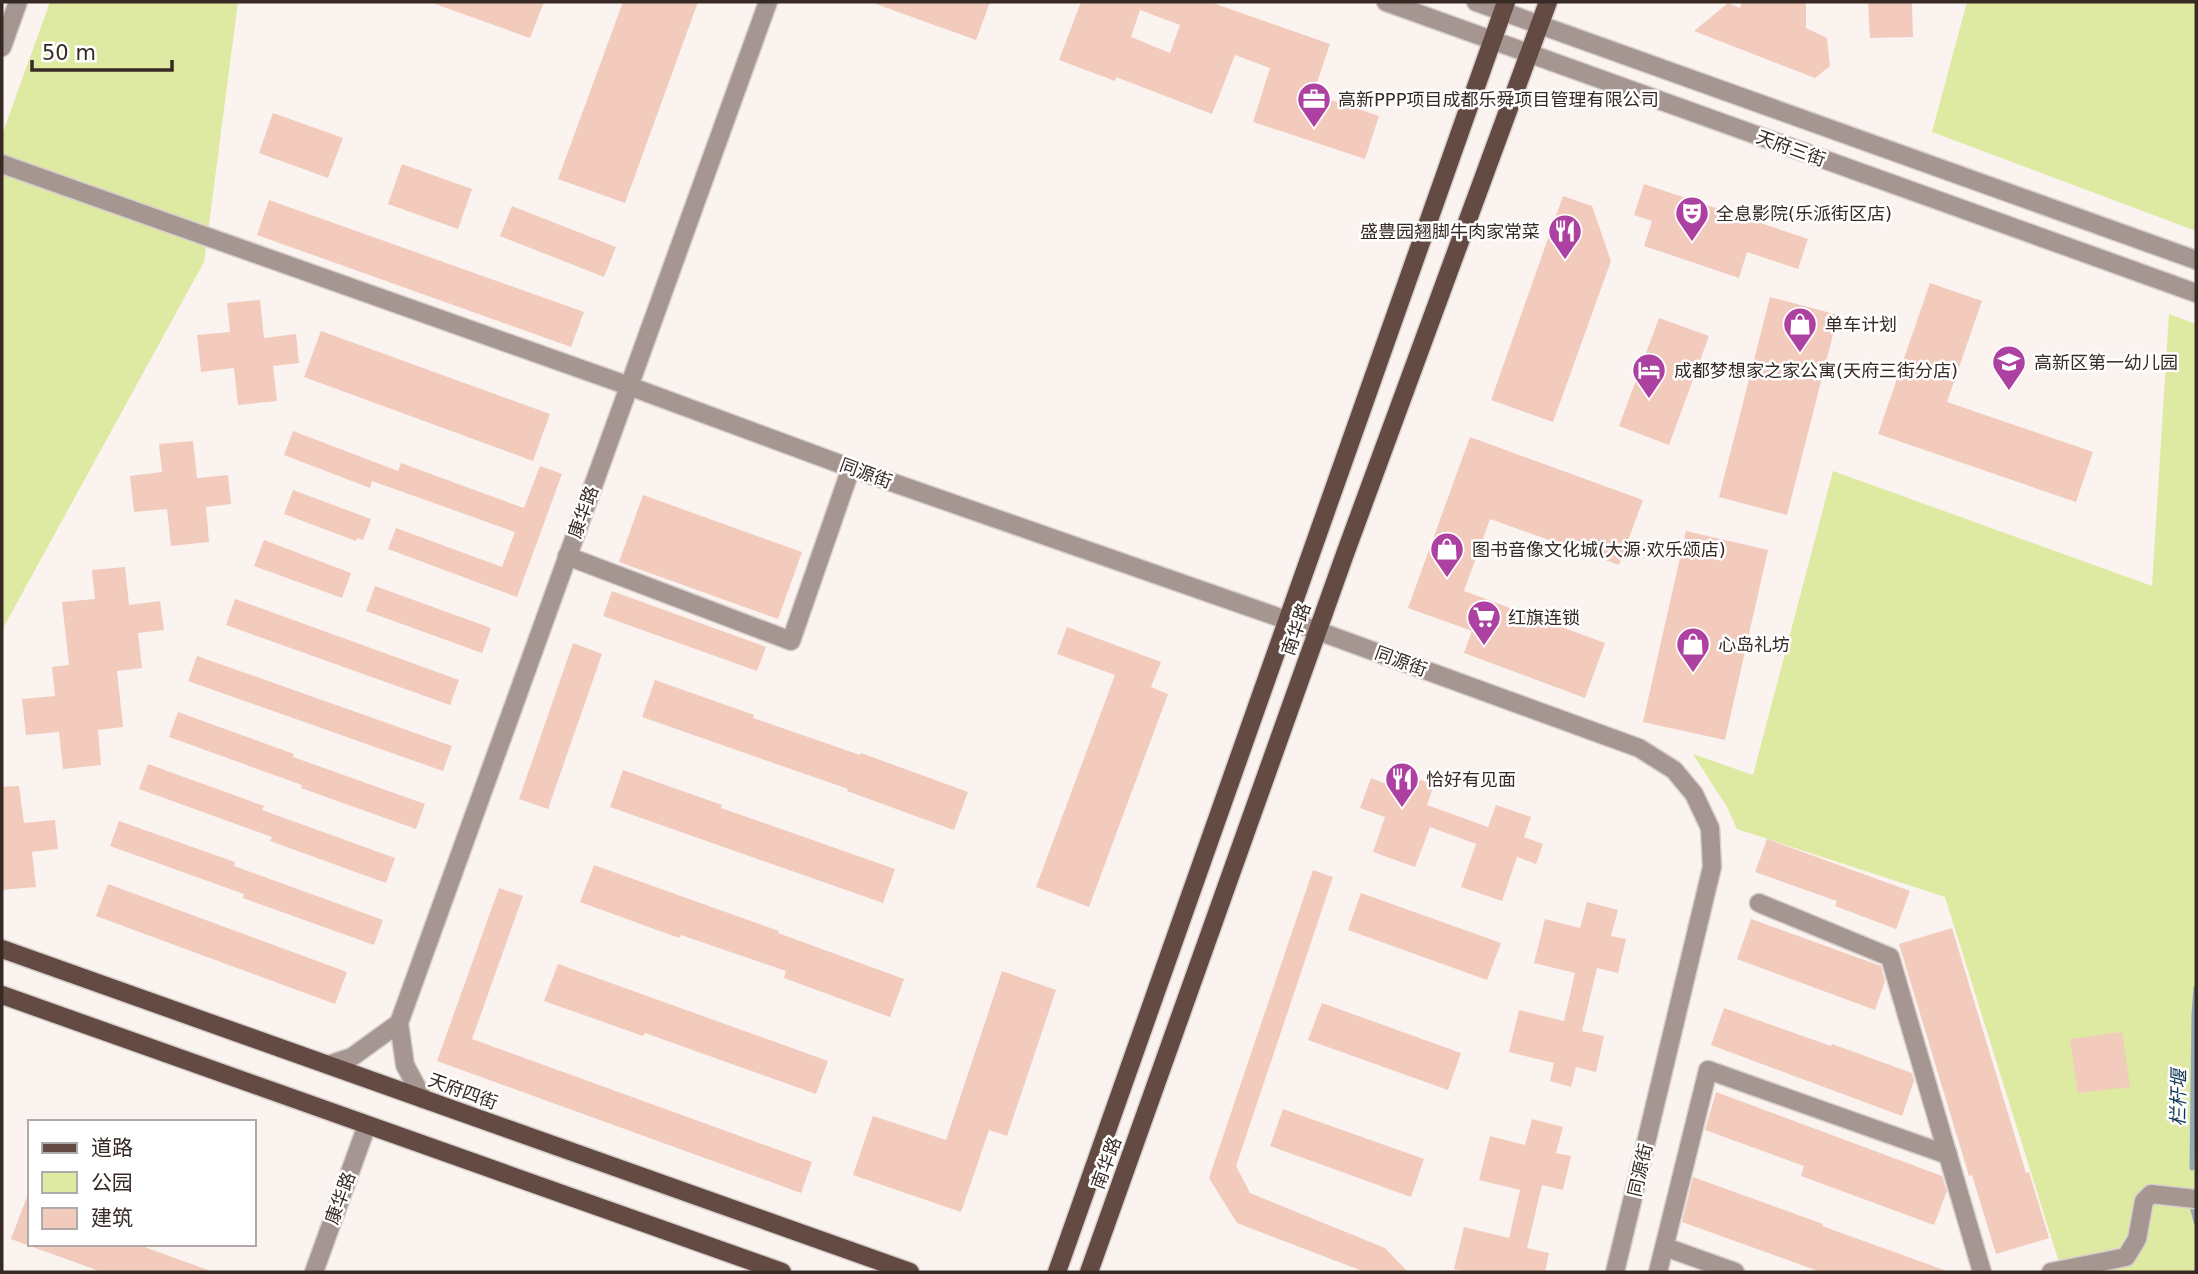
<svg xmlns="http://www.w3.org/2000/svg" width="2198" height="1274" viewBox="0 0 2198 1274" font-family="'DejaVu Sans','Noto Sans SC',sans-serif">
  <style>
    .green { fill: #dee9a1 }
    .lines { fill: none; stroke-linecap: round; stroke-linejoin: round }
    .stream { stroke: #94a9b8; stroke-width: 5 }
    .building { fill: #f2cbbc; fill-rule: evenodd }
    .minor-casing { stroke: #d7cfcb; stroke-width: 21 }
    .major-casing { stroke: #d7cfcb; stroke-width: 21 }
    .minor { stroke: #a59691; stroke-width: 18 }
    .major { stroke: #634a42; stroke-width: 18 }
    .labels { text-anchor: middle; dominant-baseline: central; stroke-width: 5; stroke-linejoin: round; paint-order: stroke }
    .poi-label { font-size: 18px; fill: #372a25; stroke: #fff; text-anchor: start }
    .street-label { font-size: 18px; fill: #372a25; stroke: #fff }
    .water-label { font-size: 19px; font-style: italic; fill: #0f3850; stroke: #fff }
  </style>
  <rect width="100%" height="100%" fill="#faf3f0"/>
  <g class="green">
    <polygon points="50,2 238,2 204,262 2,630 2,135"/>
    <polygon points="1967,2 2196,2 2196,231 1932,132"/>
    <polygon points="2169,314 2196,324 2196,1272 2062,1272 1945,897 1737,829 1727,807 1693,754 1753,775 1833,471 2152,586"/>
  </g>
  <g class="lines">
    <g class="stream">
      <polyline points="2192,1168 2194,1013 2196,988"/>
      <polyline points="2193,1210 2196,1222"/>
    </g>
  </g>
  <g class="building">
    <polygon points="436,2 544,2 530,38 435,4"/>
    <polygon points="623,2 698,2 625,203 558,179"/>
    <polygon points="876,2 990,2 976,40 876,4"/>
    <path d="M1081 2H1210L1330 44 1313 94 1379 116 1365 159 1253 122 1270 68 1235 55 1212 114 1116 77 1115 81 1059 60ZM1140 10 1180 25 1170 53 1131 37Z"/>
    <polygon points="1742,2 1806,2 1806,28 1827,38 1830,66 1815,78 1694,31 1728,3 1740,8"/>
    <polygon points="1868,2 1912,2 1913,37 1870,38"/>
    <polygon points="273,113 343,138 328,178 259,153"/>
    <polygon points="402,164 472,189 458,229 388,204"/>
    <polygon points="1644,184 1808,239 1798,269 1747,252 1739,278 1644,246 1652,221 1634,215"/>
    <polygon points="1563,196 1592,206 1611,261 1553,422 1491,400"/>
    <polygon points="269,200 584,312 571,347 257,235"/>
    <polygon points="512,206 616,247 604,277 500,236"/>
    <polygon points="1930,283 1982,301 1947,402 2093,452 2076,502 1878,434"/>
    <polygon points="1770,297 1838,315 1787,515 1719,497"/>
    <polygon points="260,300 264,338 296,334 299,363 273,366 277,401 238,405 234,368 201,372 197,335 230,332 227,303"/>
    <polygon points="1659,318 1709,336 1669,445 1619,426"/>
    <polygon points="321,331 550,414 533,461 304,377"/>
    <polygon points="293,431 398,471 401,463 524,508 540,466 562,474 517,597 388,549 396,528 502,567 515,532 372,481 370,488 284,455"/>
    <polygon points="1470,437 1643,500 1619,565 1490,519 1464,591 1605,643 1585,698 1464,653 1472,631 1408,608"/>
    <polygon points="193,441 197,478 228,475 231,504 206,507 209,542 171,546 167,509 134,512 130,476 162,472 159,444"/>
    <polygon points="293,490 371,519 363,540 357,538 356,541 284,514"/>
    <polygon points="643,495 802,552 778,619 619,562"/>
    <polygon points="1686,531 1768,550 1725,740 1643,722"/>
    <polygon points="264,540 351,573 342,598 254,566"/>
    <polygon points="125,567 129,605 160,601 164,630 138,633 142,668 117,671 123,727 98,730 101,765 63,769 59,732 26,735 22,699 55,696 52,667 69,665 62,602 95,599 92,570"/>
    <polygon points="375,586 491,628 482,653 366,611"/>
    <polygon points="612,591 766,647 757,671 603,616"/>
    <polygon points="235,599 459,680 450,705 226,625"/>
    <polygon points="1067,627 1161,662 1151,687 1168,694 1089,907 1036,887 1115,675 1057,654"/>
    <polygon points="573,643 602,654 548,809 519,799"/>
    <polygon points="197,656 452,746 443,771 188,681"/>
    <polygon points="655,680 754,715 753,718 860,755 861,753 968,792 954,830 847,791 848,789 642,717"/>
    <polygon points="178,712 294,754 293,757 425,804 416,829 301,788 302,785 169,737"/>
    <polygon points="148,764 264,806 262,810 395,858 386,883 270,841 272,837 139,789"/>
    <polygon points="623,770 722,805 721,808 895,869 883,903 610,807"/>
    <polygon points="1402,773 1434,785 1427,805 1488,827 1496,805 1531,817 1524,837 1543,844 1536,864 1517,857 1502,901 1461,887 1476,844 1430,827 1415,867 1373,852 1385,817 1360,808 1371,778 1396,788"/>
    <polygon points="19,786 24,823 55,820 58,849 32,852 36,887 2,890 2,787"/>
    <polygon points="119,821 235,862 234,866 383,920 374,945 243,898 244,894 110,846"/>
    <polygon points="1767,839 1910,891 1896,929 1835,906 1837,901 1755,872"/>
    <polygon points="594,865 779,931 778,933 904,979 890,1017 784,978 786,971 681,935 679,938 580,902"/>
    <polygon points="1313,870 1333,877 1236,1166 1250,1193 1385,1248 1408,1272 1365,1272 1237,1223 1209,1178"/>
    <polygon points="108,884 347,972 335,1004 96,916"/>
    <polygon points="499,888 523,896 472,1039 812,1162 801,1193 437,1061"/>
    <polygon points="1361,893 1501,943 1487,980 1348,930"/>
    <polygon points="1587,902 1618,910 1611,936 1626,939 1618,973 1597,968 1582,1031 1604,1036 1596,1072 1576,1067 1571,1087 1550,1081 1554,1063 1509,1052 1519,1010 1564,1021 1575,973 1534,963 1545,919 1580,928"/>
    <polygon points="1751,919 1881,966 1885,981 1875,1010 1737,959"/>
    <polygon points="1952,928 2026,1173 2029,1172 2049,1238 1996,1254 1972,1175 1969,1176 1899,944"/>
    <polygon points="558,964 828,1061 816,1094 645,1033 643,1036 544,1001"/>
    <polygon points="1002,971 1056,990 1007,1136 989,1130 961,1212 853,1175 873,1116 946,1140"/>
    <polygon points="1322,1003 1461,1053 1448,1090 1308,1040"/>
    <polygon points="1724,1008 1831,1046 1832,1044 1912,1073 1914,1081 1902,1116 1711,1045"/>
    <polygon points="2122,1032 2130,1087 2078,1093 2070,1039"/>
    <polygon points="1716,1092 1942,1176 1947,1191 1934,1225 1801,1176 1804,1166 1705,1130"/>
    <polygon points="1283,1109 1424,1159 1411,1197 1270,1146"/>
    <polygon points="1532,1119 1563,1127 1556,1153 1571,1156 1563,1190 1542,1185 1527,1248 1549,1253 1545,1272 1469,1272 1454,1269 1464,1227 1509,1238 1520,1190 1479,1180 1490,1136 1525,1145"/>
    <polygon points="1693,1177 1823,1224 1822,1226 1944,1270 1944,1272 1821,1272 1682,1222"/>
    <polygon points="28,1194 30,1194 30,1246 11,1239"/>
    <polygon points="30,1244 136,1244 208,1270 208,1272 102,1272 30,1246"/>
  </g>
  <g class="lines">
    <g class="minor-casing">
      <g id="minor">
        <polyline points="1386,2 2196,293"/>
        <polyline points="1476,2 2196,260"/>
        <polyline points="2,47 18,2"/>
        <polyline points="2,164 629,386 851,468 1318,631 1639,748 1674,770 1694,794 1710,828 1712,867 1615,1272"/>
        <polyline points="567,556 791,641 851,468"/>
        <polyline points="1759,903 1890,957 1982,1272"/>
        <polyline points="328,1065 352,1057 399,1023"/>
        <polyline points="423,1099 405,1065 399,1023 768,2"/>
        <polyline points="1665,1247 1735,1272"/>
        <polyline points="314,1272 367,1125"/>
        <polyline points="1658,1272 1708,1070 1948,1155"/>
        <polyline points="2051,1272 2126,1257 2137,1239 2144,1201 2151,1194 2196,1199"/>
      </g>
    </g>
    <g class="major-casing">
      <g id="major">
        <polyline points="2,949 910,1272"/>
        <polyline points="2,995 782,1272"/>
        <polyline points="1057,1272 1506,2"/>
        <polyline points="1089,1272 1345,554 1548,2"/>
      </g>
    </g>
    <use href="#minor" class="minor"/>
    <use href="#major" class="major"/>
  </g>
  <defs>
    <g id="office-pin" transform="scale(1.75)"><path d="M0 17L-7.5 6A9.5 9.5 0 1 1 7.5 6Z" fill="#ad41a1" stroke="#fff"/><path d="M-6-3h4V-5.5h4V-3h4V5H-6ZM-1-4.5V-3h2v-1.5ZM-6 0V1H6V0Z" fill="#fff"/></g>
    <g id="theatre-pin" transform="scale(1.75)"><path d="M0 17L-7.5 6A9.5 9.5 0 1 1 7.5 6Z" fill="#ad41a1" stroke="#fff"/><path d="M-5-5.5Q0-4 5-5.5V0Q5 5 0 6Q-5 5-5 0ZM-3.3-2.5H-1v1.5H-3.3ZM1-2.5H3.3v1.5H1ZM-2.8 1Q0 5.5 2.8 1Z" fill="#fff"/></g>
    <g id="restaurant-pin" transform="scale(1.75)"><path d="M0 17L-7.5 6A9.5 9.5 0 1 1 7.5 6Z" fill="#ad41a1" stroke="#fff"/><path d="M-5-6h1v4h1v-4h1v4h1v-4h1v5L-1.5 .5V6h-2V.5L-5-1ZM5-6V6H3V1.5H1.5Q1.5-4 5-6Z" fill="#fff"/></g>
    <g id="shop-pin" transform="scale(1.75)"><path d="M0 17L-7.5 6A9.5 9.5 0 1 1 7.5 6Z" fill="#ad41a1" stroke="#fff"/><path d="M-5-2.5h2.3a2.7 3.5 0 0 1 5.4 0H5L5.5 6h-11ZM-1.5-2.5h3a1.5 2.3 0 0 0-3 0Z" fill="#fff"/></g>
    <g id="school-pin" transform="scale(1.75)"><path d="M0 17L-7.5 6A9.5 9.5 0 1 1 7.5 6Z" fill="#ad41a1" stroke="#fff"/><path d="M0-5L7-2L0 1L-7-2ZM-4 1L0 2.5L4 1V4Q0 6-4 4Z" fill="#fff"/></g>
    <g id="hotel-pin" transform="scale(1.75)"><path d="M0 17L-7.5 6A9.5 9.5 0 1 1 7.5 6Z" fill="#ad41a1" stroke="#fff"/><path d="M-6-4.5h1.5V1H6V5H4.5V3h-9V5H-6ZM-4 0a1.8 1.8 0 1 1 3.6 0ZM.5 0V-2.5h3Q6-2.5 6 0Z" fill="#fff"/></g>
    <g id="supermarket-pin" transform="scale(1.75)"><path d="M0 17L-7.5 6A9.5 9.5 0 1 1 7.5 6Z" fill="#ad41a1" stroke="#fff"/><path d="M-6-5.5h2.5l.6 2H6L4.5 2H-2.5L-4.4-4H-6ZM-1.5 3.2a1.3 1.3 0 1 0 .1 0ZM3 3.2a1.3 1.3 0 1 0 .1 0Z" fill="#fff"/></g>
  </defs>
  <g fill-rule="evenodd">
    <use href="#office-pin" x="1314" y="99"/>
    <use href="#theatre-pin" x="1692" y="213"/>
    <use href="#restaurant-pin" x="1565" y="231"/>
    <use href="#shop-pin" x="1800" y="324"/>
    <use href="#school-pin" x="2009" y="362"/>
    <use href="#hotel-pin" x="1649" y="370"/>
    <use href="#shop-pin" x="1447" y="549"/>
    <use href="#supermarket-pin" x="1484" y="617"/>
    <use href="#shop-pin" x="1693" y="644"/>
    <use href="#restaurant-pin" x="1402" y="779"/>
  </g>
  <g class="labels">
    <g class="poi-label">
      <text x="1338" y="99">高新PPP项目成都乐舜项目管理有限公司</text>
      <text x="1716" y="213">全息影院(乐派街区店)</text>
      <text x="1540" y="231" text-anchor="end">盛豊园翘脚牛肉家常菜</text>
      <text x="1825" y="324">单车计划</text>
      <text x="2034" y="362">高新区第一幼儿园</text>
      <text x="1674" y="370">成都梦想家之家公寓(天府三街分店)</text>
      <text x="1472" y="549">图书音像文化城(大源·欢乐颂店)</text>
      <text x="1508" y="617">红旗连锁</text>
      <text x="1718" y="644">心岛礼坊</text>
      <text x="1426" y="779">恰好有见面</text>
    </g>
    <g class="street-label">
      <text transform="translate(1791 148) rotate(20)">天府三街</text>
      <text transform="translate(866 473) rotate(20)">同源街</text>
      <text transform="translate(583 512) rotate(-70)">康华路</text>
      <text transform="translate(1296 629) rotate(-71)">南华路</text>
      <text transform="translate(1401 661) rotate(20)">同源街</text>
      <text transform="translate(463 1091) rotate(20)">天府四街</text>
      <text transform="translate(1106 1163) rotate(-70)">南华路</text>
      <text transform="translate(1640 1170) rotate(-77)">同源街</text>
      <text transform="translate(340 1198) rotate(-70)">康华路</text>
    </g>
    <g class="water-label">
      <text transform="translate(2178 1098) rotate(-89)">栏杆堰</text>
    </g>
  </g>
  <rect width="2198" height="1274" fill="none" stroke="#372a25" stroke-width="7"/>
  <rect x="28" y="1120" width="228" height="126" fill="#ffffff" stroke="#afaaa8" stroke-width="2"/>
  <rect x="42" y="1143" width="35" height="10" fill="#634a42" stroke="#afaaa8" stroke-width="2"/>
  <text x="91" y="1155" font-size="21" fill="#372a25">道路</text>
  <rect x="42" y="1172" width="35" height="21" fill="#dee9a1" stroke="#afaaa8" stroke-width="2"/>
  <text x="91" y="1190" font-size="21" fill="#372a25">公园</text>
  <rect x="42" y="1208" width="35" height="21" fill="#f2cbbc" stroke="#afaaa8" stroke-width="2"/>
  <text x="91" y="1225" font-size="21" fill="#372a25">建筑</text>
  <path d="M32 60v10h140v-10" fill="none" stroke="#372a25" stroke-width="3.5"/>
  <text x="42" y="60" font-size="21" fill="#372a25" stroke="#ffffff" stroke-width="5" paint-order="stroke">50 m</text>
</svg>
